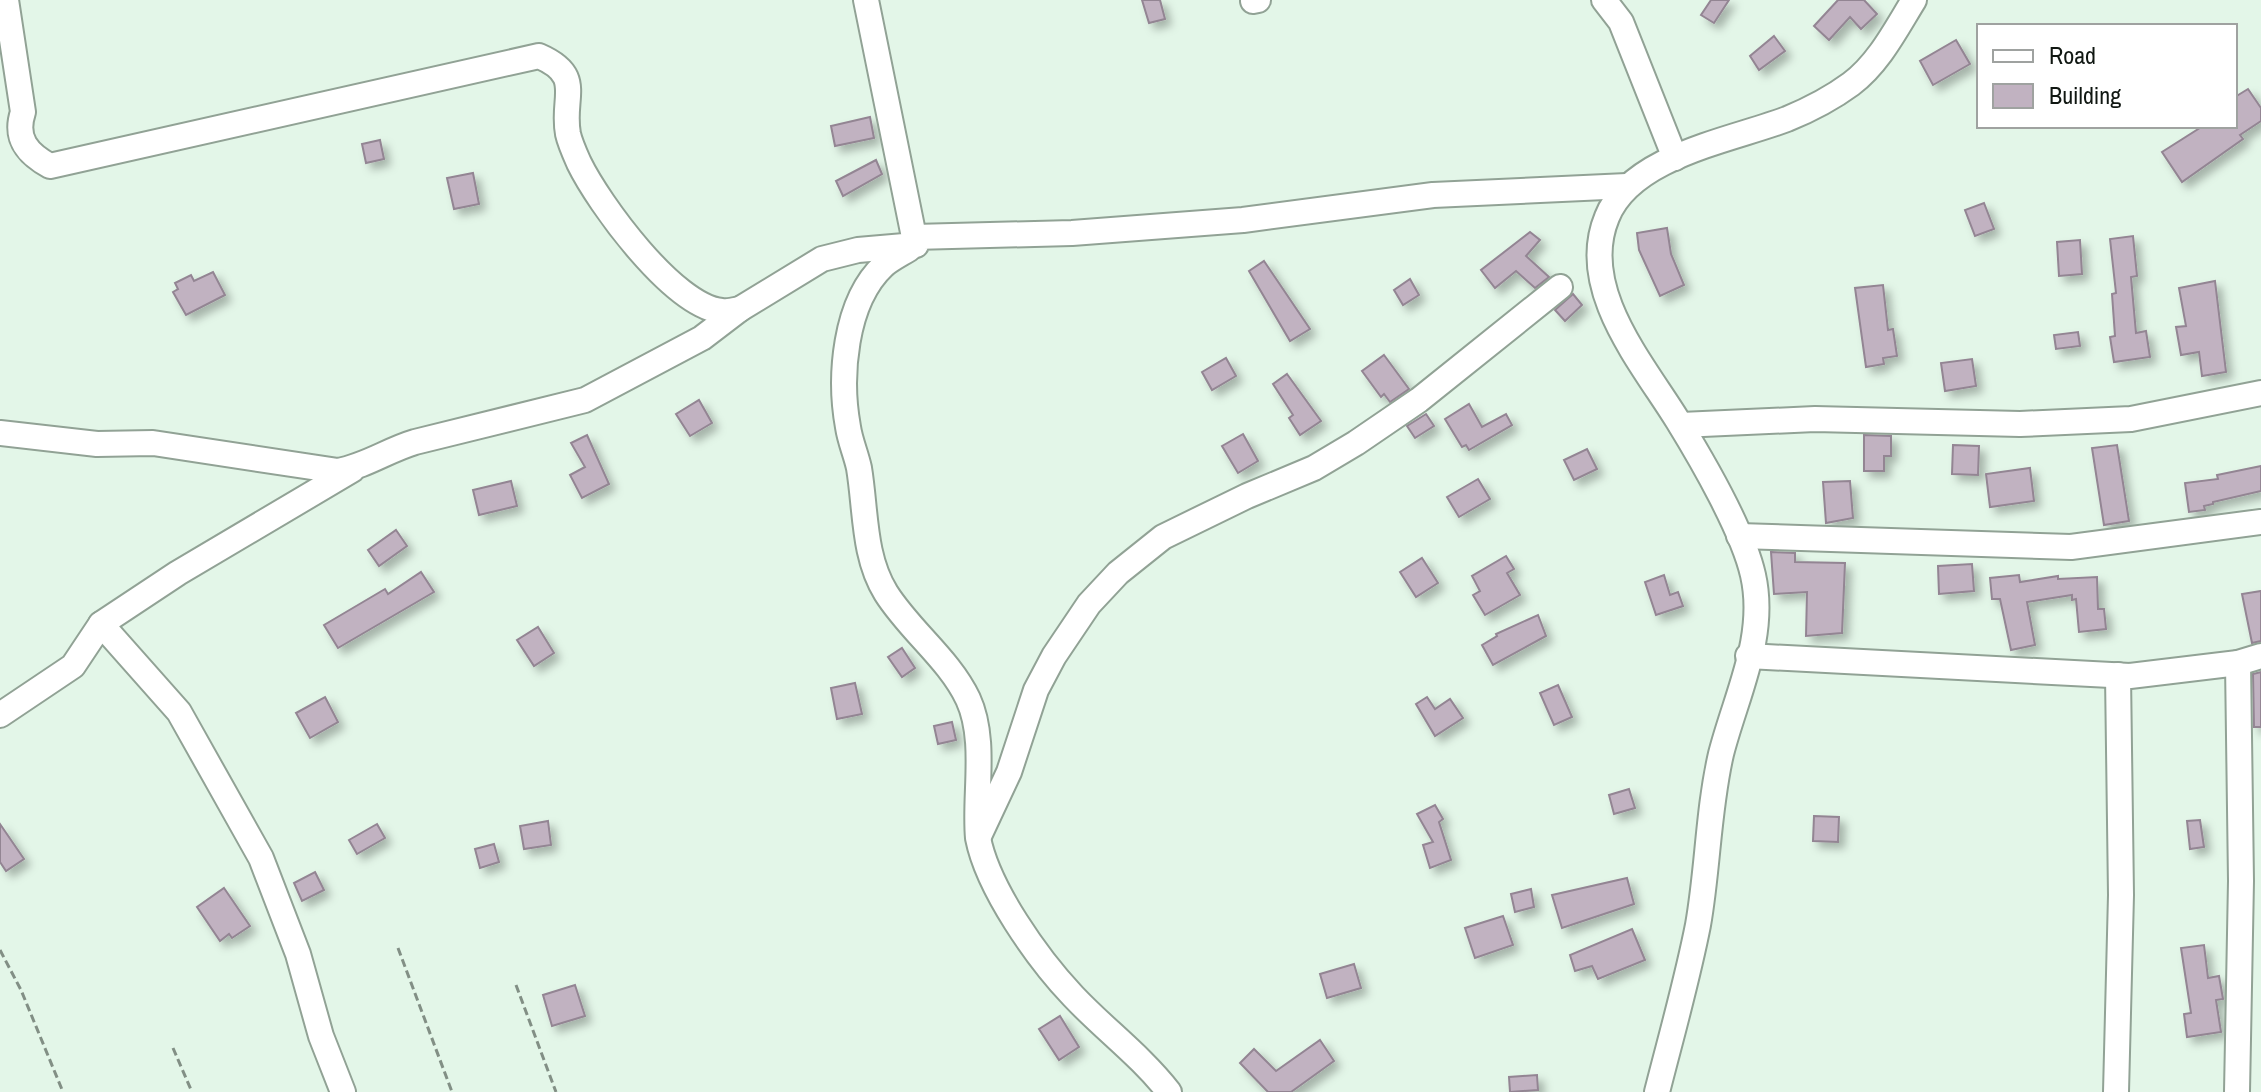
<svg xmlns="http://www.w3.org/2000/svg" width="2261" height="1092" font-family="'Archivo Narrow',sans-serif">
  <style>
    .building { fill: #c1b2c1; stroke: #938593; stroke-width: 2; filter: url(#shadow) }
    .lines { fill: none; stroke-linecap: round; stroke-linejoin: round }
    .minor-casing { stroke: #91a295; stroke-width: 28 }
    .path { stroke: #828f85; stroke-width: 3; stroke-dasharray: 8 4; stroke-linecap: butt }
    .minor { stroke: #fff; stroke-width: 24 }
  </style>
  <defs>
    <filter id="shadow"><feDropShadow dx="6" dy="6" stdDeviation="4" flood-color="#0004"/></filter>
  </defs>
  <rect width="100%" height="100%" fill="#e3f6e8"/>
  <g class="building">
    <path d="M1142,0H1160L1165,19L1149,23Z"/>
    <path d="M1711,0H1729L1714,23L1701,15Z"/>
    <path d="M1838,0H1864L1877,14L1861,29L1850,17L1829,40L1814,26Z"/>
    <path d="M1774,36L1785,51L1759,70L1750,56Z"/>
    <path d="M1956,40L1970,64L1933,85L1920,61Z"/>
    <path d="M2248,89L2261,108V121L2240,135L2243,139L2182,182L2162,152L2203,126H2235V97Z"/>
    <path d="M870,117L874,138L835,146L831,126Z"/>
    <path d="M380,140L384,159L366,163L362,144Z"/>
    <path d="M876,160L882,174L843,196L836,181Z"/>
    <path d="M473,173L479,204L454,209L447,178Z"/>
    <path d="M1984,203L1994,229L1975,236L1965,210Z"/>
    <path d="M1667,228L1671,254L1684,285L1660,296L1639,250L1637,233Z"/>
    <path d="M1530,232L1540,240L1526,256L1549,277L1535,288L1516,271L1495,288L1481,270Z"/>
    <path d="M2133,236L2137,276L2131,277L2136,333L2146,331L2150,357L2114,362L2110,337L2115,336L2112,294L2116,293L2110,239Z"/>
    <path d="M2080,240L2082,274L2059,276L2057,242Z"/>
    <path d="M1264,261L1310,329L1290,341L1249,271Z"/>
    <path d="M213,272L225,295L186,315L173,292L178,289L175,283L191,275L194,281Z"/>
    <path d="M1410,279L1419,295L1403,305L1394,290Z"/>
    <path d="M2215,281L2226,372L2202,376L2199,352L2181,355L2176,327L2186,326L2179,288Z"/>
    <path d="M1883,285L1888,330L1893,329L1897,356L1883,358L1884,364L1866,367L1855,288Z"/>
    <path d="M1573,294L1582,305L1565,321L1555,310Z"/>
    <path d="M2078,332L2080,346L2056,349L2054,335Z"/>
    <path d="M1384,355L1409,389L1390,402L1384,394L1381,397L1362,371Z"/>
    <path d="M1226,358L1236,376L1212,390L1202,372Z"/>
    <path d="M1972,359L1976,386L1945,391L1941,363Z"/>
    <path d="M1287,374L1321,421L1300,435L1289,418L1293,415L1273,384Z"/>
    <path d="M699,400L712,423L690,436L676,414Z"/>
    <path d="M1469,404L1482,427L1506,414L1512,425L1469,450L1466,445L1462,447L1445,419Z"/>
    <path d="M1426,414L1434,426L1415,438L1407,426Z"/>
    <path d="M1243,434L1258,461L1238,473L1222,446Z"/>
    <path d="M587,435L609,484L582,498L570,475L585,467L571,443Z"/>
    <path d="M1864,435L1891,436V456H1884V471H1864Z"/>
    <path d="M1953,445L1979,446L1978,475L1952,474Z"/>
    <path d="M2117,445L2129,521L2104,525L2092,448Z"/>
    <path d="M1587,449L1597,469L1574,480L1564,460Z"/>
    <path d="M2261,466V491L2213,502V504L2204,506L2205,510L2189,512L2185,483L2218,479L2217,475Z"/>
    <path d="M2030,468L2034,501L1990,507L1986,474Z"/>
    <path d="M1478,479L1490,499L1459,517L1447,497Z"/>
    <path d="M511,481L517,506L479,515L473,490Z"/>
    <path d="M1850,481L1853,518L1826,523L1823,482Z"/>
    <path d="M396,530L407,546L379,566L368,550Z"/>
    <path d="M1771,552L1795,553V562L1845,563L1842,633L1806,636L1807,592L1774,594Z"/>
    <path d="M1506,556L1514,569L1507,573L1520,595L1485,615L1473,595L1480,591L1472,576Z"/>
    <path d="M1422,558L1438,583L1416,597L1400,572Z"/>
    <path d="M1972,564L1974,591L1939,594L1938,566Z"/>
    <path d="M421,572L434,592L338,648L324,625L385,589L388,594Z"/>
    <path d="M1664,575L1670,595L1678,592L1683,606L1656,615L1645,582Z"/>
    <path d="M2019,575L2020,582L2058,576V579L2097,577L2098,609H2104L2106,629L2079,632L2076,599L2072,600V595L2027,602L2035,645L2011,650L2000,599H1992L1990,578Z"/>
    <path d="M2261,591V641L2252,643L2242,594Z"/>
    <path d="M1538,615L1546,636L1493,665L1482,645L1497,636L1496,634Z"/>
    <path d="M538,627L554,653L534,666L517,640Z"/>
    <path d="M902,648L915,668L902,677L888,657Z"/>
    <path d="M2261,672V727H2254L2253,674Z"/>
    <path d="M855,683L862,714L837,719L831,688Z"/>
    <path d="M1558,685L1572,717L1554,725L1540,693Z"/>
    <path d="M325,697L338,722L310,738L296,713Z"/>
    <path d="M1427,697L1435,709L1450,699L1463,718L1435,736L1416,704Z"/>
    <path d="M952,722L956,740L938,744L934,726Z"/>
    <path d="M1629,789L1635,808L1614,814L1609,795Z"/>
    <path d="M1435,805L1443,819L1439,822L1451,860L1430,868L1423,845L1433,842L1417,814Z"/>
    <path d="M1814,816L1839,817L1838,842L1813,841Z"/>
    <path d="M2200,820L2204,847L2190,849L2187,821Z"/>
    <path d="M548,821L551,845L524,849L520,826Z"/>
    <path d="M0,824L24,859L6,871L0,862Z"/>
    <path d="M377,824L385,838L357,854L349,840Z"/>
    <path d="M494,844L499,862L480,868L475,849Z"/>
    <path d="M315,872L324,890L302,901L294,883Z"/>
    <path d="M1627,878L1634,904L1562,928L1552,895Z"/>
    <path d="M224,888L250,926L232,938L229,934L220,941L197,907Z"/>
    <path d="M1531,889L1534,907L1515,912L1511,894Z"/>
    <path d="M1503,916L1513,945L1475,958L1465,928Z"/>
    <path d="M1632,929L1645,960L1598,979L1592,966L1575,971L1570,955Z"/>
    <path d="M2204,945L2208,978L2219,976L2223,999L2216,1000L2221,1032L2187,1037L2184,1014L2191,1013L2181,948Z"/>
    <path d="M1354,964L1361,988L1327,998L1320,974Z"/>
    <path d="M575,985L585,1016L552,1026L543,995Z"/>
    <path d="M1060,1016L1079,1047L1059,1060L1039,1029Z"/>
    <path d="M1320,1040L1334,1061L1291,1092H1268L1240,1063L1254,1049L1276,1071Z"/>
    <path d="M1537,1075L1538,1090L1510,1092L1509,1077Z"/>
  </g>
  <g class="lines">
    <defs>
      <g id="minor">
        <path d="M6,0L23,112C14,139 28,154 50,166L539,56C585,76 561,97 568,134C570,143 575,154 579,163C599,204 674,307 722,311C728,312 735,310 740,309"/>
        <path d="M866,0L914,237"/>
        <path d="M1604,0L1621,22L1675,158"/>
        <path d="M1253,1L1258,0"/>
        <path d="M909,249C901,254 891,259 884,265C844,302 839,378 848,427C850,441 856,454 859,468C866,510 863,556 886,593C910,631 949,659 968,699C987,740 974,795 978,838C988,889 1038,959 1073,996C1104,1029 1141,1056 1169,1092"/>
        <path d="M1681,425L1815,419L2020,424L2131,419L2261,393"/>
        <path d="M0,433L97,444L153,443L338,471C366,466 388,450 415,442L585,400L702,338L740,309L822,259L858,250L916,245L914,237L1072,233L1243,220L1433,195L1627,186"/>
        <path d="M1739,536L2071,547L2261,522"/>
        <path d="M101,624L179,712L261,858L298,954L321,1036L343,1092"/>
        <path d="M1748,656L2130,676L2238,663L2261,656"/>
        <path d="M0,715L73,666L101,624L178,573L352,470"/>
        <path d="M979,836L1009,772L1036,690L1054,656L1089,604L1118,573L1163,537L1247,496L1314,468L1356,443L1419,400L1560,287"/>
        <path d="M1657,1092C1671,1037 1687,981 1698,925C1708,869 1708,810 1721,754C1736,695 1767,637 1753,575C1743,531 1702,460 1678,421C1643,364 1577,289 1607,217C1631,156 1732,140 1787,119C1809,110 1832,98 1851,84C1879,63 1896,29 1914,0"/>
        <path d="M2116,1092L2121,895L2118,675"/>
        <path d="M2237,1092L2241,881L2238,663"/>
      </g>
    </defs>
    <use href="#minor" class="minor-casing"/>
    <g class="path">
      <path d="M398,948L452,1092"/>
      <path d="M0,950L21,990L63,1092"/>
      <path d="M516,985L556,1092"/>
      <path d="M173,1048L192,1092"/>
    </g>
    <use href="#minor" class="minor"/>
  </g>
  <rect x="1977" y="24" width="260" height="104" fill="#ffffff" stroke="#9fa2a0" stroke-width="2"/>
  <rect x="1993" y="50" width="40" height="12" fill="#ffffff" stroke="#9fa2a0" stroke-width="2"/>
  <text x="2049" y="64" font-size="24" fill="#101712">Road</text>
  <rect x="1993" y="84" width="40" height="24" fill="#c1b2c1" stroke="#9fa2a0" stroke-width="2"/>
  <text x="2049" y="104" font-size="24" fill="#101712">Building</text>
</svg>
